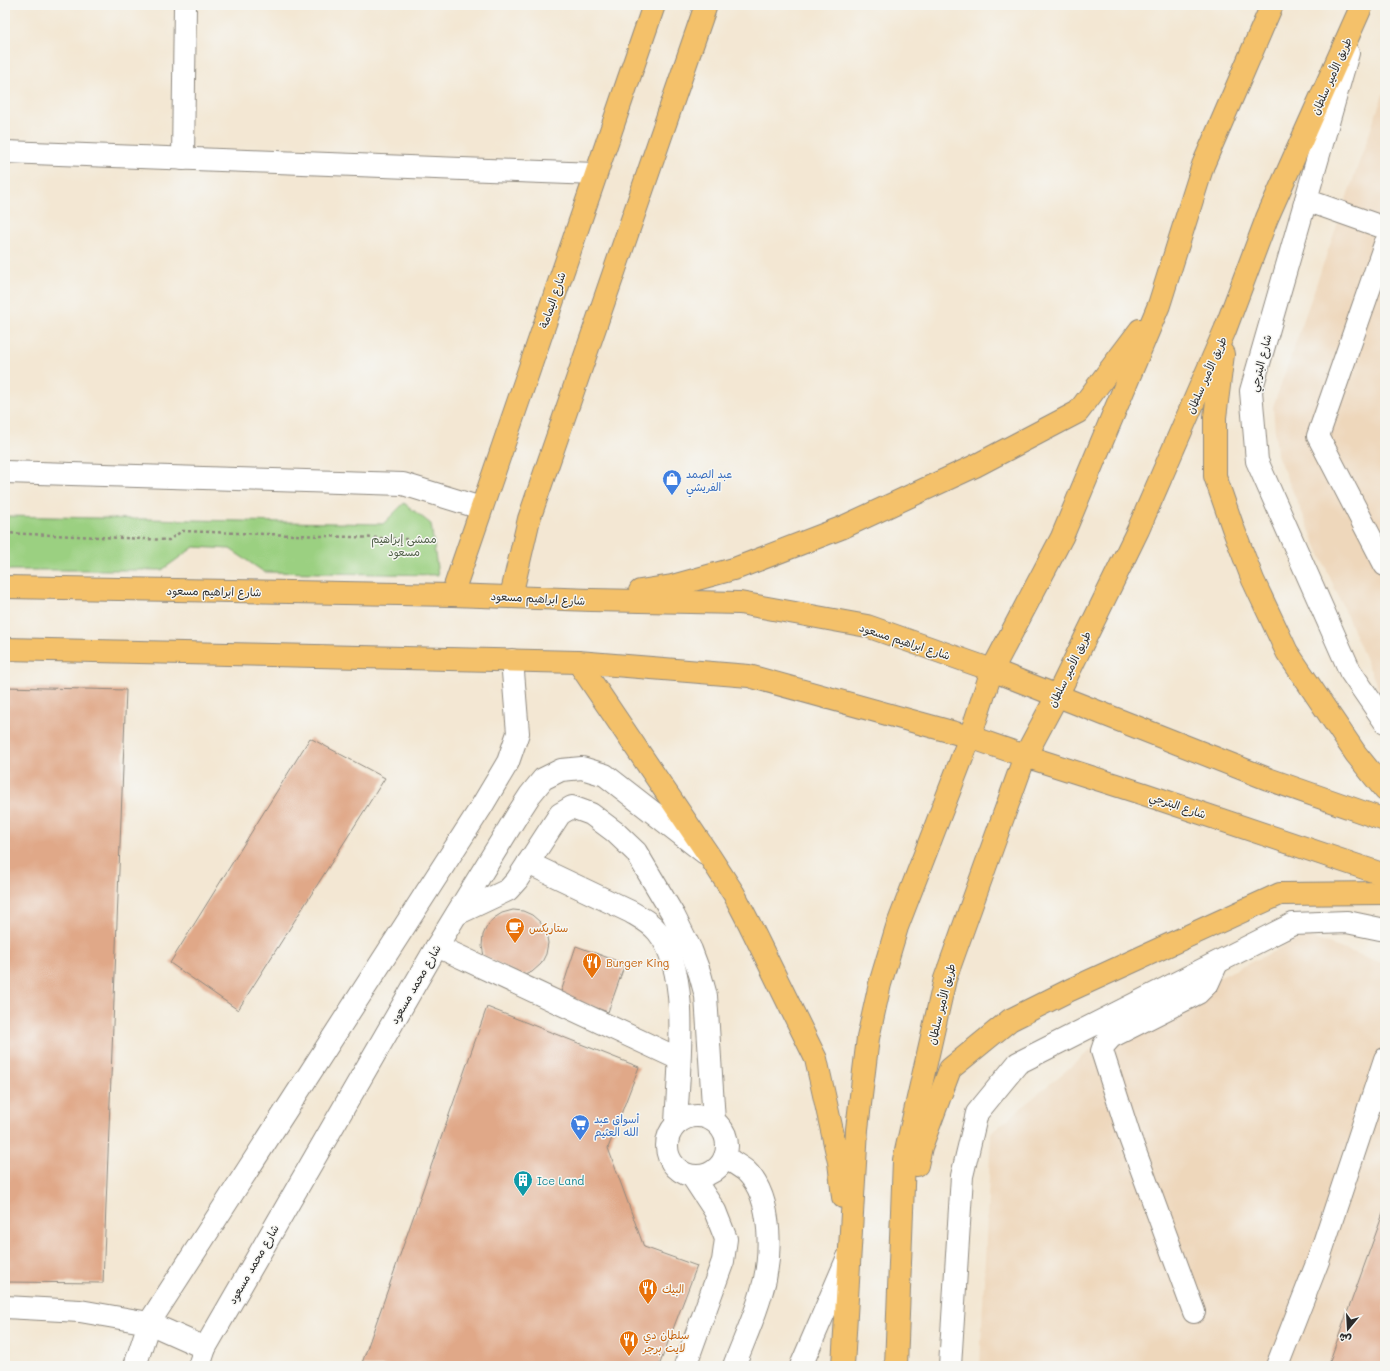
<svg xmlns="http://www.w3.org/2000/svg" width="1390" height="1371" font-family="Mali,'Playpen Sans Arabic',sans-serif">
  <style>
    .built { fill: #eed7bb }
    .green { fill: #9bd081; stroke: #637e56 }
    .building { fill: #e0a888 }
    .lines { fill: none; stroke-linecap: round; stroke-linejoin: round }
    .minor-casing { stroke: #8f897f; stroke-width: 24 }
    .major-casing { stroke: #8f897f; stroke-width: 24 }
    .path { stroke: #8f897f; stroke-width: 2.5; stroke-dasharray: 3 3; stroke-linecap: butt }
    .minor { stroke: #fff; stroke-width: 22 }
    .major { stroke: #f4c16a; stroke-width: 22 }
    .labels { text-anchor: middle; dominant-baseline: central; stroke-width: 3; stroke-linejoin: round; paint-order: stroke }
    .street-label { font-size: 11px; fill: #2b2b2b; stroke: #f6f6f2 }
    .shop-label { font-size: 11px; fill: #366cbe; stroke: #f6f6f2; text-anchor: start }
    .park-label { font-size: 11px; fill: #4d5d45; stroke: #f6f6f2 }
    .food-label { font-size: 11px; fill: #c56008; stroke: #f6f6f2; text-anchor: start }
    .culture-label { font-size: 11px; fill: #0d838f; stroke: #f6f6f2; text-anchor: start }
  </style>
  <rect width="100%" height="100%" fill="#f6f6f2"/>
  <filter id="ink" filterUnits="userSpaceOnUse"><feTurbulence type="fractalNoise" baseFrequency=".025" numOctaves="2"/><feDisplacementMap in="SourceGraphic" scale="8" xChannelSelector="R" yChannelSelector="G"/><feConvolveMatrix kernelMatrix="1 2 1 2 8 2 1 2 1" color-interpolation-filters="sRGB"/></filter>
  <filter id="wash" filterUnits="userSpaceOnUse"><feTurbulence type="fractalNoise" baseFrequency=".012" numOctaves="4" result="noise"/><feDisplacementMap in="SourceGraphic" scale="16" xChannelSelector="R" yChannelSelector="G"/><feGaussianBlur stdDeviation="0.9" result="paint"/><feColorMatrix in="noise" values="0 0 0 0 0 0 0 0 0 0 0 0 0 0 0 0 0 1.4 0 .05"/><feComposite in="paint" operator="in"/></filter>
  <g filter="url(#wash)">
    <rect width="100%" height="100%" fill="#f3e7d3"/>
    <g class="built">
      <path d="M1385,89V704L1277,455L1273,407Z"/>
      <path d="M1306,936L1385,964V1366H980L991,1133L1122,1024Z"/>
    </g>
    <path class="green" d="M404,503L431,524L438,575L264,572L230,549L194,547L162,570H5V516L383,524Z"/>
    <g id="blocks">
      <g class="building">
        <path d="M5,687L126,690L103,1283L5,1282Z"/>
        <path d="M310,738L385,778L238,1010L170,963Z"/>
        <path d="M513,910L523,911L532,915L540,922L546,932L548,943L546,954L541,964L532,972L522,976L484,956L482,946L483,935L487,926L494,918L502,913Z"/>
        <path d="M576,946L625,964L608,1012L560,995Z"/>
        <path d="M487,1007L639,1067L608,1148L644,1247L697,1266L659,1366H361Z"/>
        <path d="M1385,1208V1366H1328Z"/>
      </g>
    </g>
  </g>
  <g filter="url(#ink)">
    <use href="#blocks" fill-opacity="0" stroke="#8f897f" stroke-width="1"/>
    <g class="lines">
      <defs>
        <g id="minor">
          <path d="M1348,53L1251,391L1257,461L1350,671L1385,722"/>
          <path d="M5,152L595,174"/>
          <path d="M183,159L185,5"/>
          <path d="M1306,200L1385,228"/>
          <path d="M1385,244L1318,436L1385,565"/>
          <path d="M5,472L403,484L481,508"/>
          <path d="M528,863L631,912C641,918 651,923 658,932C692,974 678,1072 676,1124"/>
          <path d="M457,914L508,890L517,880L560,814L572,807L591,814L615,832L636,852L674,916L691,950L700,974L706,996L714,1121"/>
          <path d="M437,946L679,1059"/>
          <circle cx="697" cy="1146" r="30"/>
          <path d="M725,1157C732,1162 740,1166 746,1171C774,1198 772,1260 761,1294C754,1319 743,1342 734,1366"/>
          <path d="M5,1307L80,1311L149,1323L205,1348"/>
          <path d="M1194,1312L1130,1138L1102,1051L1104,1045L1111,1037L1198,993L1208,983L1217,963"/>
          <path d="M135,1366L149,1323L480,809L508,762L518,733L512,660"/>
          <path d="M199,1366L205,1348L437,946L519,812L530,795L543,779L561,770L582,768L605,775L705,853"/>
          <path d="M685,1366L723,1261L726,1239L715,1211L692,1176"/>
          <path d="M801,1366L848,1257"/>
          <path d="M950,1366L962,1176L977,1113L1018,1063L1293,924L1347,922L1385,930"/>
          <path d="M1277,1366L1318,1261L1385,1059"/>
        </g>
        <g id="major">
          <path d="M1223,354L1215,417V476L1233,528L1253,580L1287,652L1356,754L1385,790"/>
          <path d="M5,587L452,595L591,600L740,603L867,626L992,670L1268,779L1385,820"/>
          <path d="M640,591L672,586L737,568L841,528L975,466L1078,412L1140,330"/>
          <path d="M452,595L654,5"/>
          <path d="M511,596L529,519L706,5"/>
          <path d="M5,649L578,662L749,676L970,737L1025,756L1144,794L1385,875"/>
          <path d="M578,662L710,857L734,894L749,923L816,1059L839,1162L843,1197"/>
          <path d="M917,1165L921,1147L950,1069L1010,1020L1070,990L1280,894L1385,893"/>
          <path d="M843,1366L857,1129L868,1038L880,984L897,927L970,737L992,670L1062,537L1159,305L1203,165L1272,5"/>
          <path d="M896,1366L904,1160L945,979L1025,756L1057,696L1138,530L1225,330L1267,218L1362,5"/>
        </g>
      </defs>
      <use href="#minor" class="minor-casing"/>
      <use href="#major" class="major-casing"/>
      <path class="path" d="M5,533L169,540L182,531L407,539"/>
      <use href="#minor" class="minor"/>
      <use href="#major" class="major"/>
    </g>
  </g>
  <defs>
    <symbol id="shop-pin" viewBox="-11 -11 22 30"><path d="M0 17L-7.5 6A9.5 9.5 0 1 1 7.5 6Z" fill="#3f7fe0" stroke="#f6f6f2"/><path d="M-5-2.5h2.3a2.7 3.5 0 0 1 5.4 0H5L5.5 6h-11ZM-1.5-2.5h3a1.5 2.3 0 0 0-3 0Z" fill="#fff"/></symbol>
    <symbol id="cafe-pin" viewBox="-11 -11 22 30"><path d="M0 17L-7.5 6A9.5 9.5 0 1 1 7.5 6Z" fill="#e8710a" stroke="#f6f6f2"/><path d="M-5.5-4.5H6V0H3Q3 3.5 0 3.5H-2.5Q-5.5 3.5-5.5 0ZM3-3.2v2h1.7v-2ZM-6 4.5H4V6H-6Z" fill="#fff"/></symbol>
    <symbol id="restaurant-pin" viewBox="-11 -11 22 30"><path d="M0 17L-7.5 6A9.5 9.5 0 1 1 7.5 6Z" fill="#e8710a" stroke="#f6f6f2"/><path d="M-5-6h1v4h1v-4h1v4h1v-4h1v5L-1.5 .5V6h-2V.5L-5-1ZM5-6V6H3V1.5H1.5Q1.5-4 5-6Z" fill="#fff"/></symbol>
    <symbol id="supermarket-pin" viewBox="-11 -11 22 30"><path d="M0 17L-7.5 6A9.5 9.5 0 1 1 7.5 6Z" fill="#3f7fe0" stroke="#f6f6f2"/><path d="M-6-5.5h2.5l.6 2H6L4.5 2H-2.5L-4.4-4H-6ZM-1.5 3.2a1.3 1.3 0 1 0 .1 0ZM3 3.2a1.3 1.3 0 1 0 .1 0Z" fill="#fff"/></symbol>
    <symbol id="building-pin" viewBox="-11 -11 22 30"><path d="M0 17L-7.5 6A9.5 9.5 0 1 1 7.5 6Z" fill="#0f9aa8" stroke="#f6f6f2"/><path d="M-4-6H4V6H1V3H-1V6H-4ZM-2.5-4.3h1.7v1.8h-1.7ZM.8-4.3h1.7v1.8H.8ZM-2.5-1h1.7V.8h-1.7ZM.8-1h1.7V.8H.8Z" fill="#fff"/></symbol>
  </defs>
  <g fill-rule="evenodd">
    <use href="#shop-pin" x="661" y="468" width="22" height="30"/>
    <use href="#cafe-pin" x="504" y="916" width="22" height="30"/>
    <use href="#restaurant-pin" x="581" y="951" width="22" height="30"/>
    <use href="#supermarket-pin" x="569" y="1113" width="22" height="30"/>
    <use href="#building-pin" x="512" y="1169" width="22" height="30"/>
    <use href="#restaurant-pin" x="637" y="1277" width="22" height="30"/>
    <use href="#restaurant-pin" x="618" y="1329" width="22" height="30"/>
  </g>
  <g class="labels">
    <g class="street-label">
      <text transform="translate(1331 76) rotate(-66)">طريق الأمير سلطان</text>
      <text transform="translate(552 300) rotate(-71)">شارع اليمامة</text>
      <text transform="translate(1260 363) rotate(-76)">شارع البترجي</text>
      <text transform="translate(1206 375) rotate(-66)">طريق الأمير سلطان</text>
      <text transform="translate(214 591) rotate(1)">شارع ابراهيم مسعود</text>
      <text transform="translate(538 598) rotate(3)">شارع ابراهيم مسعود</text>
      <text transform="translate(905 641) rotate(18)">شارع ابراهيم مسعود</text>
      <text transform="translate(1069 669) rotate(-64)">طريق الأمير سلطان</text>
      <text transform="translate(1178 805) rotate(19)">شارع البترجي</text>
      <text transform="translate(415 984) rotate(-60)">شارع محمد مسعود</text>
      <text transform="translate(941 1004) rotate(-76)">طريق الأمير سلطان</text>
      <text transform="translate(253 1264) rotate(-60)">شارع محمد مسعود</text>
    </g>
    <g class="shop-label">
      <text x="686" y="473">عبد الصمد<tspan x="686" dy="13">الفريشي</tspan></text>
      <text x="594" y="1118">أسواق عبد<tspan x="594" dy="13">الله العثيم</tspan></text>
    </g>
    <g class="park-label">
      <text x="404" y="538">ممشى إبراهيم<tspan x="404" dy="13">مسعود</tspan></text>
    </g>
    <g class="food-label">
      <text x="529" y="927">ستاربكس</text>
      <text x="606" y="962">Burger King</text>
      <text x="662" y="1288">البيك</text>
      <text x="643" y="1334">سلطان دي<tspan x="643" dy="13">لايت برجر</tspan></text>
    </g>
    <g class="culture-label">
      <text x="537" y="1180">Ice Land</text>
    </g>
  </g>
  <rect width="1390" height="1371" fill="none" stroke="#f6f6f2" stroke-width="20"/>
  <g transform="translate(1348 1329) rotate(198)" stroke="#f6f6f2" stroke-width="3" paint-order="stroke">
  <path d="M0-3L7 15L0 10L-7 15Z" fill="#2b2b2b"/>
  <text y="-6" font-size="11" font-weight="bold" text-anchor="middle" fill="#2b2b2b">ش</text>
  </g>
</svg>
